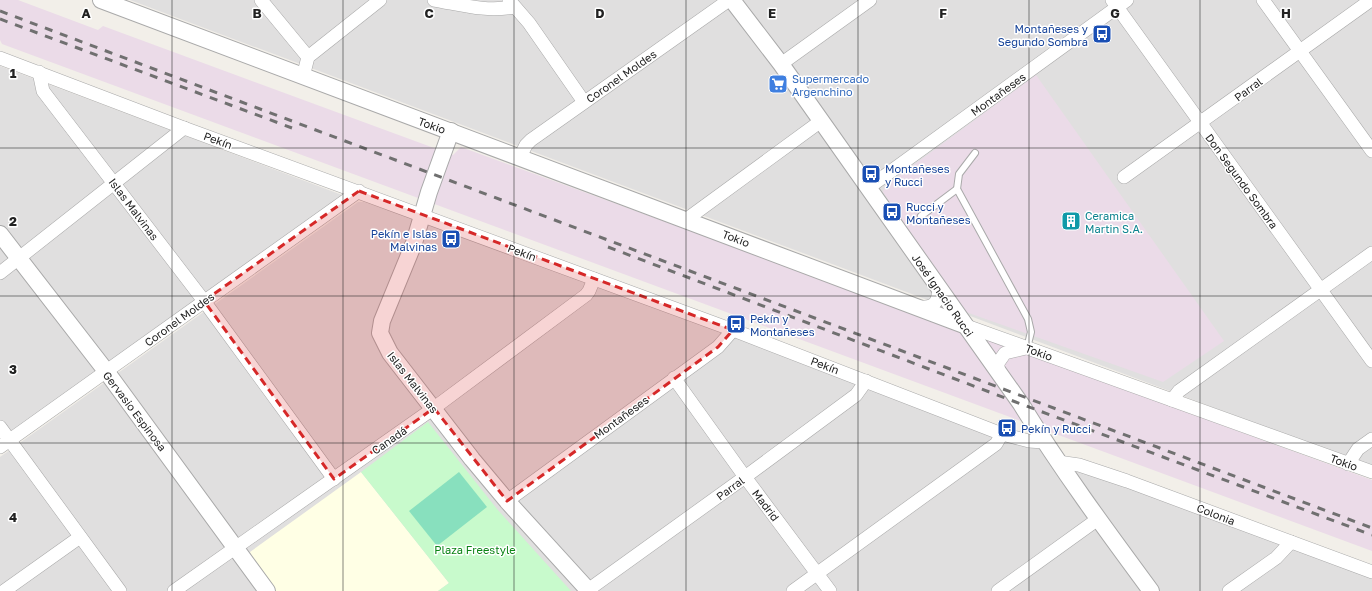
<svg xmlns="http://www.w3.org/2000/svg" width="1372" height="591" font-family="'Golos Text',sans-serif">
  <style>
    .residential { fill: #e0dfdf }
    .industrial { fill: #ebdbe8 }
    .education { fill: #ffffe5 }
    .park { fill: #c8facc }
    .pitch { fill: #88e0be }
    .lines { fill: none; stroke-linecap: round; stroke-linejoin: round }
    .service-casing { stroke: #a9a9a9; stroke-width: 8 }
    .minor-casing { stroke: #a9a9a9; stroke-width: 14 }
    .tertiary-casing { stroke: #a9a9a9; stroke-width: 18 }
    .service { stroke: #fff; stroke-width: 6 }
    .minor { stroke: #fff; stroke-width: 13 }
    .tertiary { stroke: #fff; stroke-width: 16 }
    .rail { stroke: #707070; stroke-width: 3; stroke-dasharray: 8 8; stroke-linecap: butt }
    .marked { fill: #d62828; fill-opacity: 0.2; stroke: #d62828; stroke-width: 3; stroke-dasharray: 8 5; stroke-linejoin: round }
    .grid { fill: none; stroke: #222; stroke-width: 1; stroke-opacity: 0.55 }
    .labels { text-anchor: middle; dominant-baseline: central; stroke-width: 3; stroke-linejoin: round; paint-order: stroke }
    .transit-label { font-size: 11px; fill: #164399; stroke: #fff; text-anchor: start }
    .street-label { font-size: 11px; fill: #222; stroke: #fff }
    .shop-label { font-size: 11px; fill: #366cbe; stroke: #fff; text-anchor: start }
    .culture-label { font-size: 11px; fill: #0d838f; stroke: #fff; text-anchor: start }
    .park-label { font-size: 11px; fill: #0c8416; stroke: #fff }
    .grid-label { font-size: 13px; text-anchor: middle; font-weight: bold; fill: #222; stroke: #fff; stroke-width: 3; stroke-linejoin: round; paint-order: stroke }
  </style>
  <rect width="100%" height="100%" fill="#f2efe9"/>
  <g class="residential">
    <path d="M130,0H1372V467Z"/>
    <path d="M0,66L342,195L0,440Z"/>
    <path d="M358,202H364L446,230L1372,569V591H0V457Z"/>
  </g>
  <g class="industrial">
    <path d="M0,0H18L98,30L103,26L453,155L461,147L1372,480V551L2,44L0,40Z"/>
    <path d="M1036,75L1224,341L1163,382L963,311L883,192L885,186Z"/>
  </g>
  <path class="education" d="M361,472L449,583L438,591H276L252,557L250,552Z"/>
  <path class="park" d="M428,422L497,509L571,591H438L449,583L361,472Z"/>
  <path class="pitch" d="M459,472L487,507L437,546L409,511Z"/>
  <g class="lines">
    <defs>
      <g id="service">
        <path d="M975,153L959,174L957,189L1028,319L1031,332L1027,348"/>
        <path d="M921,216L957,189"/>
      </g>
      <g id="minor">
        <path d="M261,0L308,57"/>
        <path d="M434,0C463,5 485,12 514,7"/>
        <path d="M509,0L529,23L584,102"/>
        <path d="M1112,0L1372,361"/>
        <path d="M1263,0L1372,151"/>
        <path d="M0,58L184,128L733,330L1002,434L1029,441L1044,442"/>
        <path d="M781,64L870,0"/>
        <path d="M39,72L43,91L204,301L334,479"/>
        <path d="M303,77L308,57L380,0"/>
        <path d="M520,157L526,145L531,140L729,0"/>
        <path d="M1124,177L1371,0"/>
        <path d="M868,188L1127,0"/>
        <path d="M687,219L821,121"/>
        <path d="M0,273L184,128"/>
        <path d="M918,307C934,308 938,304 939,288"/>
        <path d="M964,325L1372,472"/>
        <path d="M998,372V363L1005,353L1026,348"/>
        <path d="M674,378L745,477L830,591"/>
        <path d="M1172,400L1179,391L1372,253"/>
        <path d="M0,427L120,591"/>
        <path d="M0,447L359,191"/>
        <path d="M1058,462L1079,465L1127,481L1372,572"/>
        <path d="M1348,464L1358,449L1372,439"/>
        <path d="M507,501L718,347L733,330"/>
        <path d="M588,590L745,477L856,395L866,381"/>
        <path d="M4,591L80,537"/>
        <path d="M174,591L434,408L586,295L589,291L594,279"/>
        <path d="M793,591L996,444L1002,434"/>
        <path d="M998,591L1098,519"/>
        <path d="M1229,591L1276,558L1291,542"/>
      </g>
      <g id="tertiary">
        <path d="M101,0L964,325"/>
        <path d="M732,0L781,64L1021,404C1061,469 1106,530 1151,591"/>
        <path d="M451,131L429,192L414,243L382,321L380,333L390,353L472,459L507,501L589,591"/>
        <path d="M0,234L106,371L267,591"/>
      </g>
    </defs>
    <use href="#service" class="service-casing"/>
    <use href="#minor" class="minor-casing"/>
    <use href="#tertiary" class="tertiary-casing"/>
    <use href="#service" class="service"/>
    <use href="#minor" class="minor"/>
    <use href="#tertiary" class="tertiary"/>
    <g class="rail">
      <path d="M0,11L1372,528"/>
      <path d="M0,19L292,128"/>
      <path d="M608,247L1021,404L1372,535"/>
    </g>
  </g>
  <path class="marked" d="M359,191L733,330L718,347L507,501L434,408L334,479L204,301Z"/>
  <path class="grid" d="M172,0V591M343,0V591M514,0V591M686,0V591M858,0V591M1029,0V591M1200,0V591M0,148H1372M0,296H1372M0,443H1372"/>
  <defs>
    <symbol id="bus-square" viewBox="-11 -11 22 22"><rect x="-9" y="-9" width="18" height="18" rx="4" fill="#1a4fb4" stroke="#fff"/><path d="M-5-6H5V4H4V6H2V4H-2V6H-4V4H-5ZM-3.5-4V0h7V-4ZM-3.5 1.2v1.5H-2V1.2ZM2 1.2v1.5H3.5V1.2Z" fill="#fff"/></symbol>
    <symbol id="supermarket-square" viewBox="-11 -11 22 22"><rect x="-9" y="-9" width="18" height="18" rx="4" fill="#3f7fe0" stroke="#fff"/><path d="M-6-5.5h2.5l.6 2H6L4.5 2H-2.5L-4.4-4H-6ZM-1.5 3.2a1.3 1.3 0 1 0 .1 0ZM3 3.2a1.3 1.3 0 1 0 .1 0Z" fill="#fff"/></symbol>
    <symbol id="building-square" viewBox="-11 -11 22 22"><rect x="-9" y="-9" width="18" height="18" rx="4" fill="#0f9aa8" stroke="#fff"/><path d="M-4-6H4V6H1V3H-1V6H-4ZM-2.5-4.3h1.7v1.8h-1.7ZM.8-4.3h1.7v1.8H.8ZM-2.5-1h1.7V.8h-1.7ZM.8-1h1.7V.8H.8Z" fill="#fff"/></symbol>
  </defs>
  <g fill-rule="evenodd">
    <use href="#bus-square" x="1091" y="23" width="22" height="22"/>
    <use href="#supermarket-square" x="767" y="73" width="22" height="22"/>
    <use href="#bus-square" x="860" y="163" width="22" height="22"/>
    <use href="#bus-square" x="881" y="201" width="22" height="22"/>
    <use href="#building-square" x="1060" y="210" width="22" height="22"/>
    <use href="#bus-square" x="440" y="228" width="22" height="22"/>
    <use href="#bus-square" x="725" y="313" width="22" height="22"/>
    <use href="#bus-square" x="996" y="417" width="22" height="22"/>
  </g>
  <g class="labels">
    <g class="transit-label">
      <text x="1088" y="28" text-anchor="end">Montañeses y<tspan x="1088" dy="13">Segundo Sombra</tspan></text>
      <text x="885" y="168">Montañeses<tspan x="885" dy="13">y Rucci</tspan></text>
      <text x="906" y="206">Rucci y<tspan x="906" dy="13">Montañeses</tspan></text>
      <text x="437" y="233" text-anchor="end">Pekín e Islas<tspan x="437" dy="13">Malvinas</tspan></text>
      <text x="750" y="318">Pekín y<tspan x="750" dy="13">Montañeses</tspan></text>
      <text x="1021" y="428">Pekín y Rucci</text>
    </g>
    <g class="street-label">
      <text transform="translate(621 76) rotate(-35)">Coronel Moldes</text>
      <text transform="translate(1248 89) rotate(-36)">Parral</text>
      <text transform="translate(998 94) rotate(-36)">Montañeses</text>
      <text transform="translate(432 125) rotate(20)">Tokio</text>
      <text transform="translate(218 140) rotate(20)">Pekín</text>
      <text transform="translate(1242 181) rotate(54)">Don Segundo Sombra</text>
      <text transform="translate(134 209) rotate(53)">Islas Malvinas</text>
      <text transform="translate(736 238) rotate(21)">Tokio</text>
      <text transform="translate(522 252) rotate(20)">Pekín</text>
      <text transform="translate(943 295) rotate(55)">José Ignacio Rucci</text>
      <text transform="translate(179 319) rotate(-36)">Coronel Moldes</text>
      <text transform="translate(1039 352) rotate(20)">Tokio</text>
      <text transform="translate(825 365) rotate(21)">Pekín</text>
      <text transform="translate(413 382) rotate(52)">Islas Malvinas</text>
      <text transform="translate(135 411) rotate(53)">Gervasio Espinosa</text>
      <text transform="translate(621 417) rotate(-36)">Montañeses</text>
      <text transform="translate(389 440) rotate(-35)">Canadá</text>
      <text transform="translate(1344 462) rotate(20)">Tokio</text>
      <text transform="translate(730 488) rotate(-36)">Parral</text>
      <text transform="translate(766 505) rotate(53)">Madrid</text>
      <text transform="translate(1216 514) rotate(21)">Colonia</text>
    </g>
    <g class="shop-label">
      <text x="792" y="78">Supermercado<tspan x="792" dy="13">Argenchino</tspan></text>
    </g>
    <g class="culture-label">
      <text x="1085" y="215">Ceramica<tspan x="1085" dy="13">Martin S.A.</tspan></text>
    </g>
    <g class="park-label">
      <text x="475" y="549">Plaza Freestyle</text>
    </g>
  </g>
  <g class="grid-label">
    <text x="86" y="18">A</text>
    <text x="257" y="18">B</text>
    <text x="429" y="18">C</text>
    <text x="600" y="18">D</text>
    <text x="772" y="18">E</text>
    <text x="943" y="18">F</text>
    <text x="1115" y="18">G</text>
    <text x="1286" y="18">H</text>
    <text x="13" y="78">1</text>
    <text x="13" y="226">2</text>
    <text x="13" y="374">3</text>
    <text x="13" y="522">4</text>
  </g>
</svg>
